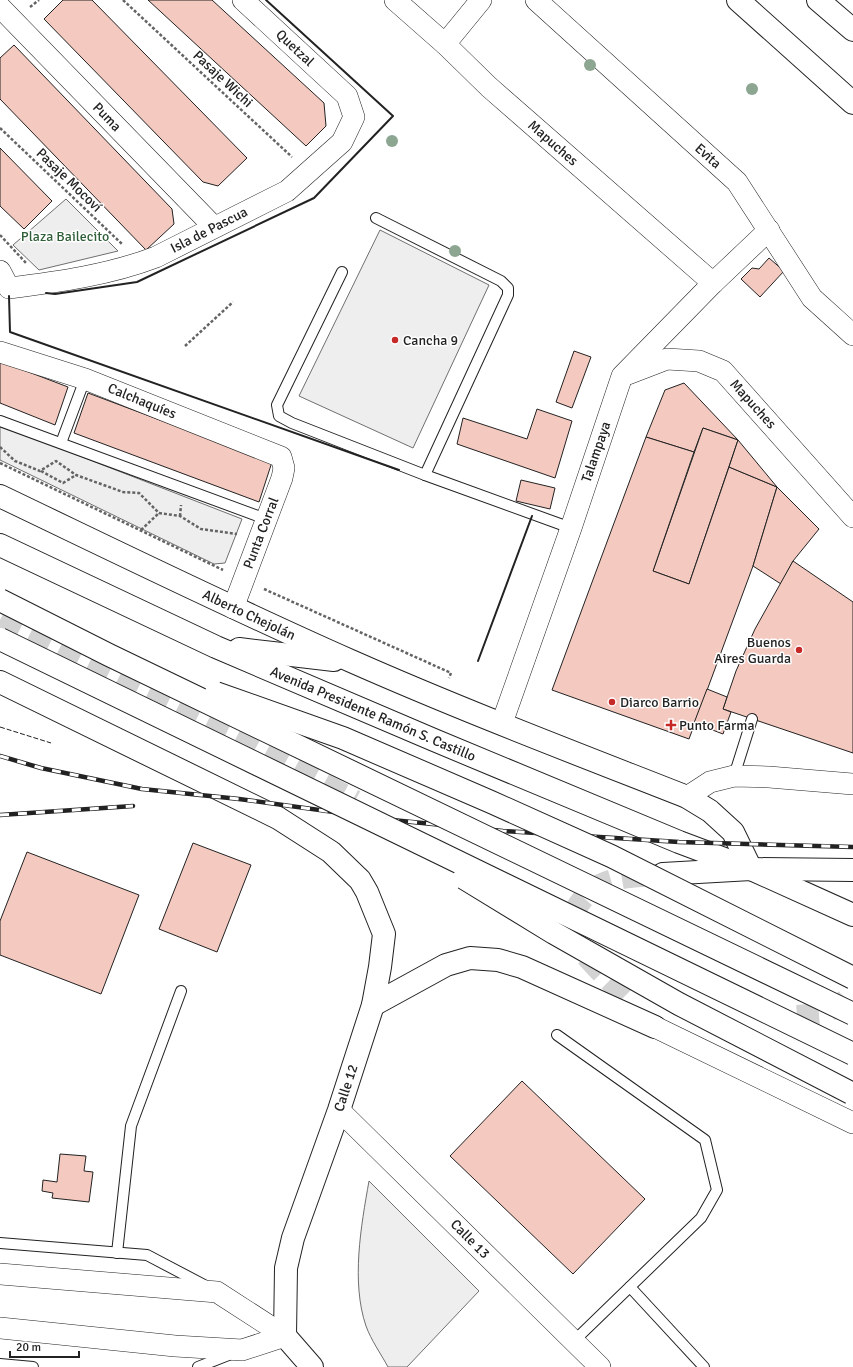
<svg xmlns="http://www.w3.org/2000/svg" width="853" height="1367" font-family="Signika,sans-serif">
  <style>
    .green { fill: #eee; stroke: #6f6f6f }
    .building { fill: #f3c9c0; stroke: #222 }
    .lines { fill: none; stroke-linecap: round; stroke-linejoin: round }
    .secondary-tunnel { stroke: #d3d3d3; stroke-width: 22; stroke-dasharray: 22 11; stroke-linecap: butt }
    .lane-casing { stroke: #222; stroke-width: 12 }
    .street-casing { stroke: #222; stroke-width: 22 }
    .secondary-casing { stroke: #222; stroke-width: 24 }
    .highway-casing { stroke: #222; stroke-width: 24 }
    .path { stroke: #646464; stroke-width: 2.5; stroke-dasharray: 3 2; stroke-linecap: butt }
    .lane { stroke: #fff; stroke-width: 10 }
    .street { stroke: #fff; stroke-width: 21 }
    .secondary { stroke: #fff; stroke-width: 22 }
    .highway { stroke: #fff; stroke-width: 22 }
    .rail-casing { stroke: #222; stroke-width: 4.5 }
    .rail { stroke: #fff; stroke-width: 3; stroke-dasharray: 9; stroke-linecap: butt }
    .highway-bridge-casing { stroke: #222; stroke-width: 24; stroke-linecap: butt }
    .highway-bridge { stroke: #fff; stroke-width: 22 }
    .fence { stroke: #222; stroke-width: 1; stroke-dasharray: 5 2; stroke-linecap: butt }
    .wall { stroke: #222; stroke-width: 2 }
    .tree { fill: #8da692 }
    .poi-dot { fill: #c62828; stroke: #fff; stroke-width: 1.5 }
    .labels { text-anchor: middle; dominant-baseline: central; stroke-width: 3; stroke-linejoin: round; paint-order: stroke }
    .street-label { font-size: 14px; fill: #222; stroke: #fff }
    .park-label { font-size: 14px; fill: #2f5e38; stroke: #fff }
    .poi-label { font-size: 14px; fill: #222; stroke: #fff; text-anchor: start }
  </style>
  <rect width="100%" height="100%" fill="#fff"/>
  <g class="green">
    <path d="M66,199L118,251L39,270L13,245Z"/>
    <path d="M380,230L489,285L413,448L299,396Z"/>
    <path d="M0,425L242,519L225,563L214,564L0,460Z"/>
    <path d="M369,1181L479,1291L407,1367H388C381,1354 371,1340 366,1326C351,1282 361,1226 369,1181Z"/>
  </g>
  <g class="building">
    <path d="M63,0H92L247,158L218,186L203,182L44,19Z"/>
    <path d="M148,0H212L324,103L326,126L306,146Z"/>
    <path d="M14,45L172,209L174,224L146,250L0,99V58Z"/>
    <path d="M0,148L52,201L24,229L0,206Z"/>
    <path d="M769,258L784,271L760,297L741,279L752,268L759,269Z"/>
    <path d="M574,351L591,357L572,408L556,402Z"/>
    <path d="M0,361L68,387L55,425L0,403Z"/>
    <path d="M684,383L738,440L703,428L694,452L646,437L665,390Z"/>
    <path d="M88,393L272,462L259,502L74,433Z"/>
    <path d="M537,409L572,421L555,478L457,444L463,418L527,439Z"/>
    <path d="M703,428L738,440L689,584L653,571Z"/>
    <path d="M646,437L694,452L653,571L689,584L729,467L777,487L753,566L689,739L552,690Z"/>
    <path d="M738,440L777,487L729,467Z"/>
    <path d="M521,480L555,488L550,509L516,501Z"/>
    <path d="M777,487L819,529L793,561L781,584L753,566Z"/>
    <path d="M793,561L853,602V753L723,709L736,671L755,629Z"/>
    <path d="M707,689L727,697L723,709L731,712L723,734L694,723Z"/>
    <path d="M193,843L251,865L217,952L159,929Z"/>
    <path d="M27,852L139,895L101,994L0,955V921Z"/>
    <path d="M522,1081L645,1199L573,1274L450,1156Z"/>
    <path d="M60,1154L86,1156L84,1171L93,1172L89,1202L52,1198L53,1193L42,1191L43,1180L57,1182Z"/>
  </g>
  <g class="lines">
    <g class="secondary-tunnel">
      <path d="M0,620L242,739L355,801"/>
      <path d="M625,996C610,981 582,955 574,938C570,930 571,918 575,911C592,877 624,877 657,875"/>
      <path d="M797,1016L823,1014L845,1001L853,990"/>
    </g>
    <defs>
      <g id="lane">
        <path d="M376,218L501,281L508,288V295L425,475"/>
        <path d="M342,272L277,405L279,416L292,423L425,475L571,528"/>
        <path d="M0,421L266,519"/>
        <path d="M61,443L85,379"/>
        <path d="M734,776L752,719"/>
        <path d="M557,1035L705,1140L717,1190L701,1218L574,1341"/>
        <path d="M0,1243L147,1255L206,1286"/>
        <path d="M117,1253L131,1126L181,991"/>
        <path d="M630,1287L704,1367"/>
        <path d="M0,1364L33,1367"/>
        <path d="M198,1367L231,1354"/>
      </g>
      <g id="street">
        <path d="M395,0L445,44L489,87L713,283"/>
        <path d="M536,0L737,182L812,298L853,335"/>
        <path d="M0,7L214,227"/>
        <path d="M445,44L481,0"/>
        <path d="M0,271L9,288C58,282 109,275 156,257L287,191L342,142L354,117L347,96L243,0"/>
        <path d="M0,352L85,379L281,457L284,468L282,478L233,608"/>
        <path d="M628,374L667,359L699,361L723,371L853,517"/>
        <path d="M502,723L571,528L622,376L713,283L769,230"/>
        <path d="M687,797L710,782L734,776L769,777L853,784"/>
        <path d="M655,1027L853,1123"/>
        <path d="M339,1110L600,1367"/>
        <path d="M0,1274L217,1292L285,1336"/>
        <path d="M0,1328L175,1346L242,1350L285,1336"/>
      </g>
      <g id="secondary">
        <path d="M0,496C117,552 233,609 351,661C462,710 575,753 687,797L710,811L733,832L751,869"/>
        <path d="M0,545L216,647L434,740L679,842L751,869L853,915"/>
        <path d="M239,649L334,660"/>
        <path d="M0,682L278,818L331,852L360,880L367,892L384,934L380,967L373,1005L339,1110L293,1238L286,1268L285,1336L312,1367"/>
        <path d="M663,874L751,869L853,870"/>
        <path d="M373,1005L446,965L470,958L498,960L522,967L655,1027"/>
      </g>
      <g id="highway">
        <path d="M738,0L853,103"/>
        <path d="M818,0L853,30"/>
      </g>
    </defs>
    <use href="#lane" class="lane-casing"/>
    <use href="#street" class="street-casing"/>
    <use href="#secondary" class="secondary-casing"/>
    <use href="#highway" class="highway-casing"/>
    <g class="path">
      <path d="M123,0L292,157"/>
      <path d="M30,7L39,0"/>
      <path d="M0,128L122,244"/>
      <path d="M0,235L27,264"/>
      <path d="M185,346L233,302"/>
      <path d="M0,447L15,461L40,471L56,461L76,475L123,492L139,493L159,513L180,516L201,529L237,534"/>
      <path d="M0,463L223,570"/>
      <path d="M41,471L63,483L76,475"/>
      <path d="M180,516L181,505"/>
      <path d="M141,530L159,513"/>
      <path d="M264,589L451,673L449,678"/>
    </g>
    <use href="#lane" class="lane"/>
    <use href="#street" class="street"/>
    <use href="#secondary" class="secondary"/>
    <use href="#highway" class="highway"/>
    <defs>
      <g id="rail">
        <path d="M0,756L41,768L142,789L239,799L392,820L503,831L679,842L853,847"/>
        <path d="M0,815L133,806"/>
      </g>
    </defs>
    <use href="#rail" class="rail-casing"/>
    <use href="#rail" class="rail"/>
    <defs>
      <g id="highway-bridge">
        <path d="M0,600L109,655L853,1014"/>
        <path d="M0,639L853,1054"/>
        <path d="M216,693L343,738L491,802L611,856L853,978"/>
        <path d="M464,878L554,933L679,1004L851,1093"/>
      </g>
    </defs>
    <use href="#highway-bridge" class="highway-bridge-casing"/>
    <use href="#highway-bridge" class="highway-bridge"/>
    <path class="fence" d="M0,727L51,743"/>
    <g class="wall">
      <path d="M46,293L55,294L137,282L314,198L393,116L266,0"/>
      <path d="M9,296L10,332L399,470"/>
      <path d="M478,661L532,516"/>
    </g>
  </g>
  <g class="tree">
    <circle cx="590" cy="65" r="6"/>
    <circle cx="752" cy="89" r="6"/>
    <circle cx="392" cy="141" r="6"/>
    <circle cx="455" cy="251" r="6"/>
  </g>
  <g class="poi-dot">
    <circle cx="395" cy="340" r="4"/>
    <circle cx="799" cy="650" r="4"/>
    <circle cx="612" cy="702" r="4"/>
    <path d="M669 719h4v4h4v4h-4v4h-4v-4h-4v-4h4z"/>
  </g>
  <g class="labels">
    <g class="street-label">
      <text transform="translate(295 48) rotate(43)">Quetzal</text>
      <text transform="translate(223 79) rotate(43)">Pasaje Wichi</text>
      <text transform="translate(107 117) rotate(46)">Puma</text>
      <text transform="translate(553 143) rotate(41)">Mapuches</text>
      <text transform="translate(708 156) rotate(42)">Evita</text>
      <text transform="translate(69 180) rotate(44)">Pasaje Mocoví</text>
      <text transform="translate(209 230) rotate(-27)">Isla de Pascua</text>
      <text transform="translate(142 401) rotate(22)">Calchaquíes</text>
      <text transform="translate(753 404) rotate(48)">Mapuches</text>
      <text transform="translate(596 452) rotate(-71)">Talampaya</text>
      <text transform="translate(261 533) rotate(-69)">Punta Corral</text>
      <text transform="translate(249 615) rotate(25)">Alberto Chejolán</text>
      <text transform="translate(373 714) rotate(23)">Avenida Presidente Ramón S. Castillo</text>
      <text transform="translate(346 1088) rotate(-72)">Calle 12</text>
      <text transform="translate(470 1239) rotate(45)">Calle 13</text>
    </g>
    <g class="park-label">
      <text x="65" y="236">Plaza Bailecito</text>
    </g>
    <g class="poi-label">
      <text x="403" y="340">Cancha 9</text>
      <text x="791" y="642" text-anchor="end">Buenos<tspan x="791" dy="16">Aires Guarda</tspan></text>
      <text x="620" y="702">Diarco Barrio</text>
      <text x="679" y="725">Punto Farma</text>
    </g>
  </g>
  <path d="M10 1351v6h69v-6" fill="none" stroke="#222222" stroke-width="2"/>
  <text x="16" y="1351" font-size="12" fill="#222222" stroke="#ffffff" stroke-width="3" paint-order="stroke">20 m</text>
</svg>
